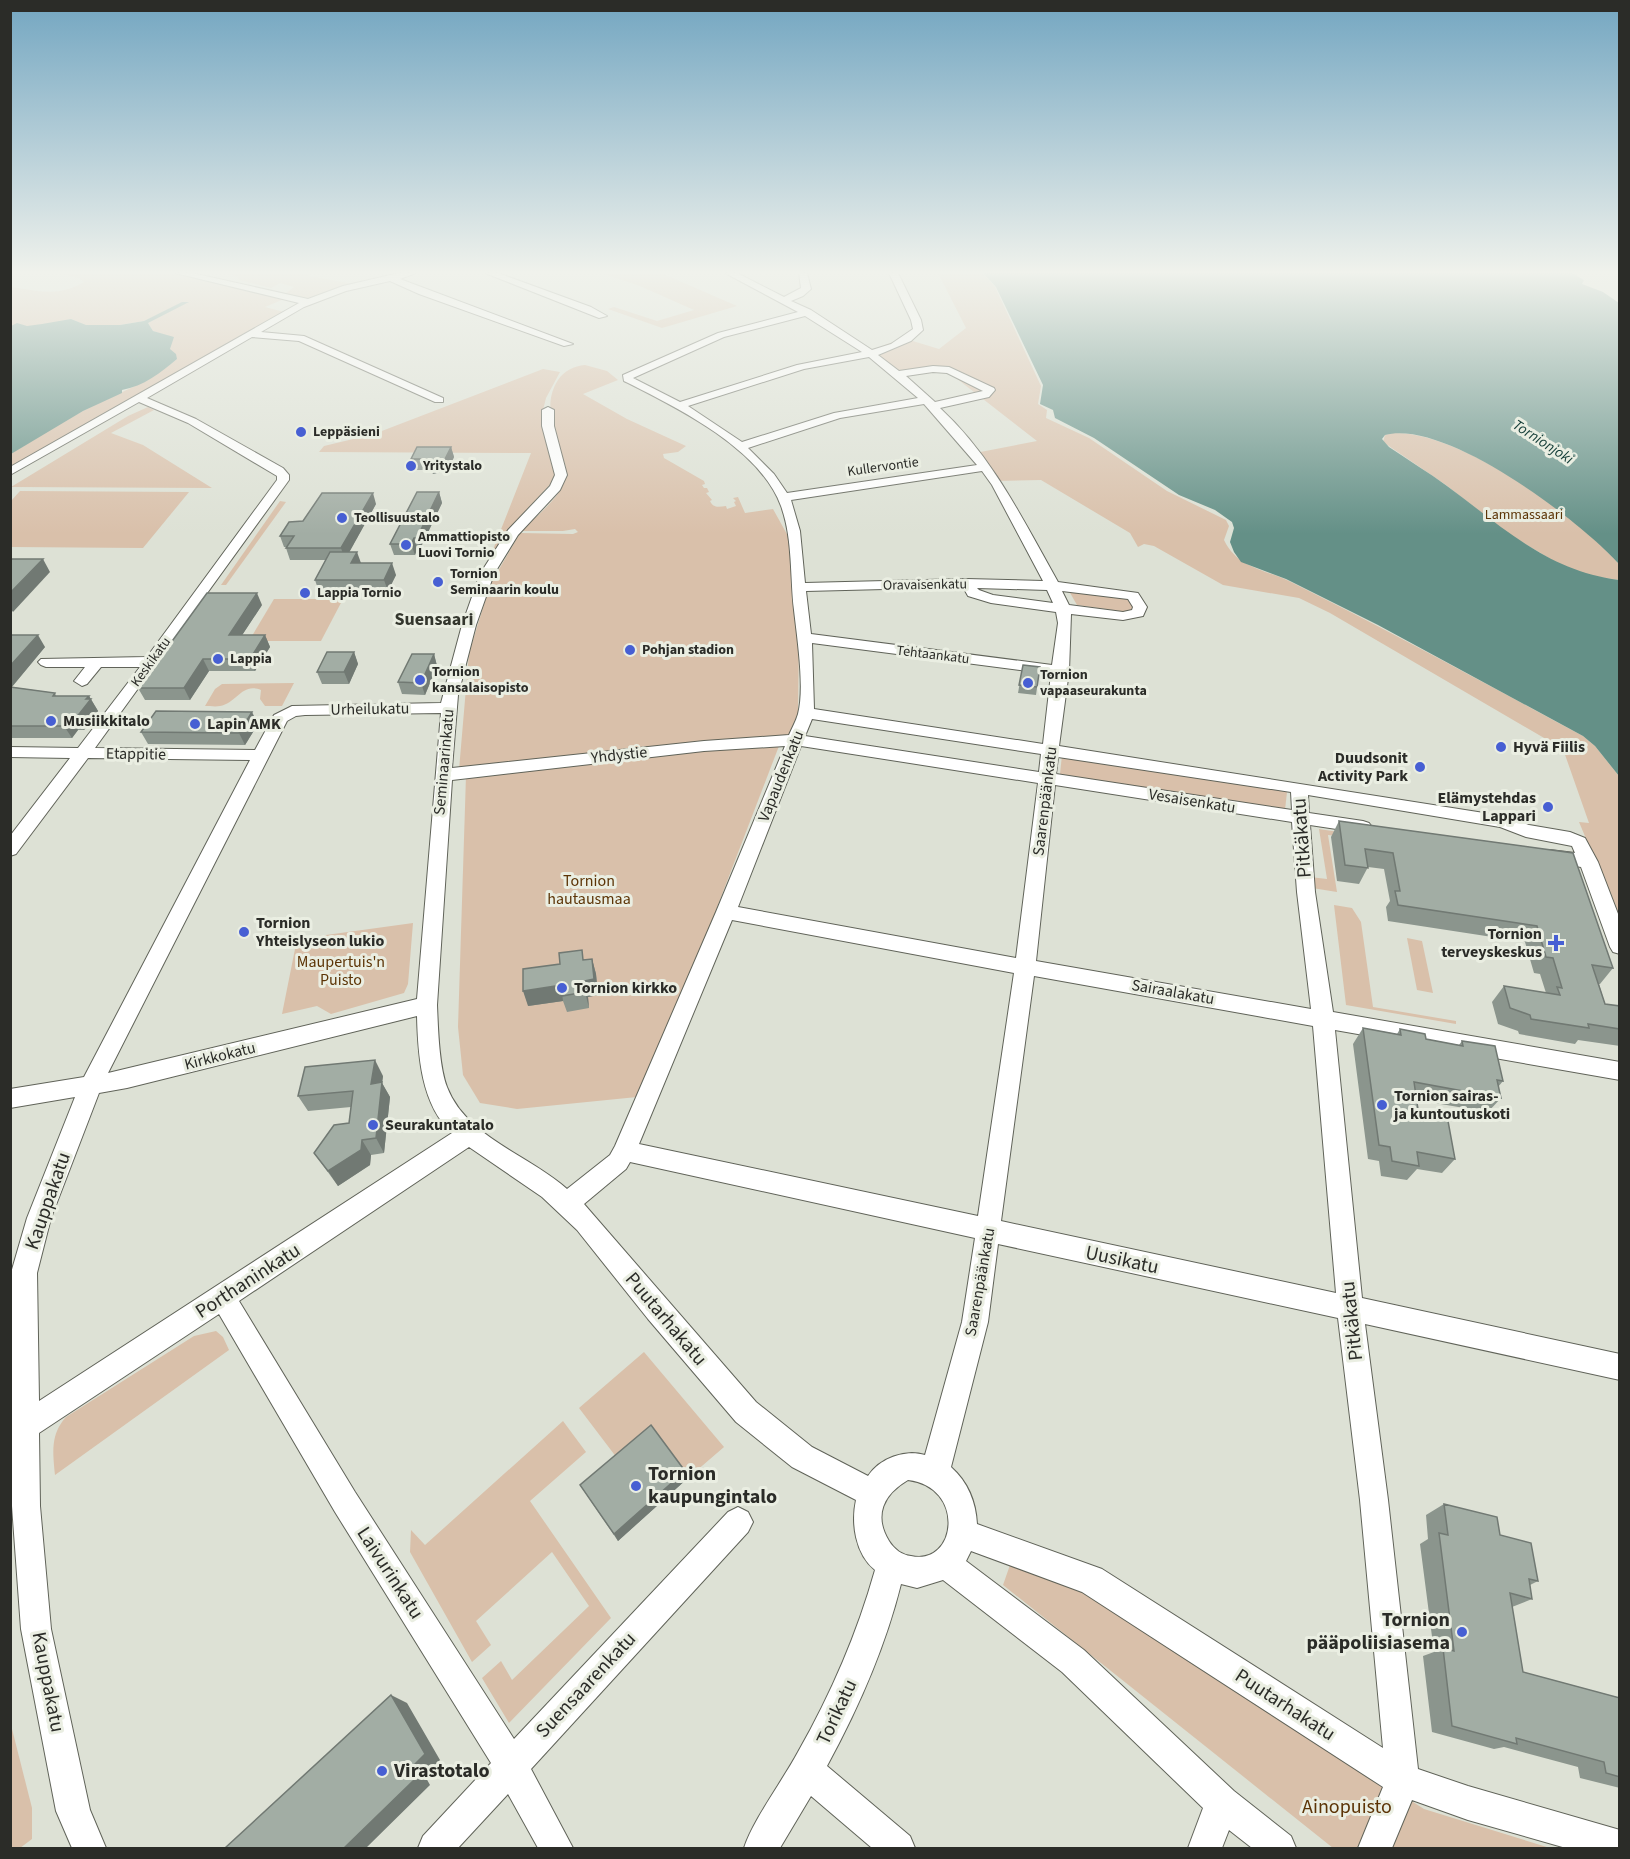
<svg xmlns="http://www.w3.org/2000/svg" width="1630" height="1859" font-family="'Source Sans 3',sans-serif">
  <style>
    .green { fill: #d9c0aa }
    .water { fill: #649087 }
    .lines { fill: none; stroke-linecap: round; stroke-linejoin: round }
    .minor-casing { stroke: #606359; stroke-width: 2 }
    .minor { fill: #fff; fill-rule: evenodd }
    .wall { fill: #8b958d }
    .shaded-wall { fill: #717973 }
    .building { fill: #a2ada4; stroke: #717973; stroke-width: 1.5 }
    .poi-dot { fill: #475fd3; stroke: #eaeee2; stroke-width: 2 }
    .labels { text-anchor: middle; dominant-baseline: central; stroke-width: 6; stroke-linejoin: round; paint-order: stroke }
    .far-poi-label { font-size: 14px; font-weight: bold; fill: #2b2c28; stroke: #eaeee2; text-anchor: start }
    .far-street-label { font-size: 14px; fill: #2b2c28; stroke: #eaeee2 }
    .far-park-label { font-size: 14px; fill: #5c3406; stroke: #eaeee2 }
    .far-water-label { font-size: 15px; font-style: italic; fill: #123c36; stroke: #eaeee2 }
    .street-label { font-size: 16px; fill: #2b2c28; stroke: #eaeee2 }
    .poi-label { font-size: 16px; font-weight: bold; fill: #2b2c28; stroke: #eaeee2; text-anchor: start }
    .park-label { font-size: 16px; fill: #5c3406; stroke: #eaeee2 }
    .far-district-label { font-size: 18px; font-weight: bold; fill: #33362d; stroke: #eaeee2 }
    .near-street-label { font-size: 20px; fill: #2b2c28; stroke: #eaeee2 }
    .near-poi-label { font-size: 20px; font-weight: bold; fill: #2b2c28; stroke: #eaeee2; text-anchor: start }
    .near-park-label { font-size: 20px; fill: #5c3406; stroke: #eaeee2 }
  </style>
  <rect width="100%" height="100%" fill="#dde1d5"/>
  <g class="green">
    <path d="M58,273H179L284,299L265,307L284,312L11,471L10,454C35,440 58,423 83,411C116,394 148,383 177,359L170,350L171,343L165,335L153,331L148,323L188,301L144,321L120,325H85L71,319L11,334V287C37,291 60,297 84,282L79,278Z"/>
    <path d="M222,273H312L309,276L353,284L336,288L312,299L285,294L294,287L280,283L271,288L239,280L237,276Z"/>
    <path d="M601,273H661L737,306L662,328L608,309L614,307L657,321L694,310L640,286Z"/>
    <path d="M938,273H982L995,287L1041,386L1038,404L1047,410L1046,418L1089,438L1167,491L1226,520L1229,526L1224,540C1238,569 1265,569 1291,582C1390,631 1486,684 1583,736L1595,746L1619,776V917L1579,822L1589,823L1563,749L1330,613L1299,598L1223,585L1154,546L1144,544L1138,547L1130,533L1041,480L995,481L970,454L1037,441L947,371L934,370L898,375L869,351L903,338L939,349L966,328Z"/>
    <path d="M585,365L607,371L618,380L583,394L627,419L686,446L678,452L663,454L664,458L704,481L705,484L702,485L704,488H707L709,492L706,493L712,500L710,501C713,508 718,507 726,506L727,509L736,506L734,502L736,501L733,498L738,497L745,513L773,509L788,536L799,638L798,713L791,735L459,770L469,653L490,585L520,533L573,534L578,532L575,529L563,531H521C536,516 564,496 566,474C567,468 564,461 562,456C555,432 542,404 558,380C564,371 574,366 585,365Z"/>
    <path d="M543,369L560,372L546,398L543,410L557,469L555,479L523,514L489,560L531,453L319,452L324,446L374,434Z"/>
    <path d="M148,407L154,410L111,433L143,445L212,488L11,487L128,416Z"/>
    <path d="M1392,433C1460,430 1575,515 1619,564V580L1591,576L1564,567L1507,533L1446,485L1383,442L1385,435Z"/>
    <path d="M20,491L189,492L143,548L11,547V501Z"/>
    <path d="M280,501L286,502L226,585H221Z"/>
    <path d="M1069,591L1129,599L1134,603L1133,609L1126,612L1077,605Z"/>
    <path d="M274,599H343L321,641H249Z"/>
    <path d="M294,683L282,706H265L260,699L261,690C242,682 237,703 220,706C216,707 209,706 205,706L215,689L222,684Z"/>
    <path d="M779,746L693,970L637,1097L517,1109L480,1103L463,1075L458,1027L466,776L702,751Z"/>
    <path d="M1062,755L1287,792L1285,810L1060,774Z"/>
    <path d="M1319,829L1345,833L1346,837L1328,835L1337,892L1312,888L1310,877L1327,879Z"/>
    <path d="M1334,905L1352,908L1361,922L1373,1007L1456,1021V1024L1346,1005Z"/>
    <path d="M413,923L408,984L404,993L331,1014L317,1006L282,1014L297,939Z"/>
    <path d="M1407,938L1422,941L1433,993L1417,990Z"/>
    <path d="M216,1331L223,1337L229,1350L55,1475C53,1452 50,1435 66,1417L194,1336Z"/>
    <path d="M644,1352L724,1447L688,1478L654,1433L620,1462L579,1408Z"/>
    <path d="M563,1421L586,1452L530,1501L611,1618L509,1723L482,1678L501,1661L512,1680L589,1606L552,1552L476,1621L491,1645L472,1662L410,1552L411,1530L425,1545Z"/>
    <path d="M1010,1565L1084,1591L1424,1809L1550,1848H1333L1003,1585Z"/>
    <path d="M11,1725L32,1808V1839L20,1848H11Z"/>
  </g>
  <g class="water">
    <path d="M983,273H1572L1584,280L1582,284L1603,292L1619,303V564C1579,520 1446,419 1385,435L1382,439L1389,447C1408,460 1428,472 1447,486C1503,527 1547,571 1619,580V776L1595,746L1583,736L1378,625L1286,579L1241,562L1234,552L1230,542L1234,528L1232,522L1215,510L1179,495L1094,438L1055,418L1053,410L1040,404L1043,385L996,287Z"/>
    <path d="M182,302H189L148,323L153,331L174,337L170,349L176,354L177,359C160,373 144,386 122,390V393L83,411L11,454V326L17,323L27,326L42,324L71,319L86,325H120L144,321Z"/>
  </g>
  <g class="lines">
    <defs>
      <g id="minor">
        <path d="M175,273H192L308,299L343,286L399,273H416L400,279L573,344L564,346L419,294L390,281L346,291L304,307L261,332L304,336L443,398V402H435L299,341L252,337L147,398L196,419L283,468L289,475V480L95,748L255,750L274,715L292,706L441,703L462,625L480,574L508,530L550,486L555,475L542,426V410L548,407L554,410V426L567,475L560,490L518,535L494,574L476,625L458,695L452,768L704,741L789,735C792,728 796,721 798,714C805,688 797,637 794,610C790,576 793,539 781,506C760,448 676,407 624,381L623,375L718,333L798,312L725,273H737L784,297L801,288L799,273H807L811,289L803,296L791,301L811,310L872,350L891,344L913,329L911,320L889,273H898L921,320L923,330L911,341L878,355L899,371L933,366L949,367L994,388L995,390L989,397L940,408C993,457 1023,520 1058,582L1138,593L1147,607L1143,616L1123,620L1071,614L1069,671L1059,746L1503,816L1529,825L1570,832L1585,838L1598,862L1620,919V954L1613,952L1610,947L1581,867L1544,861L1541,856L1544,851L1550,850L1575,853L1572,846L1526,837L1500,827L1308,795L1309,813L1363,821L1369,823L1372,827L1369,831L1363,833L1310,825L1315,892L1333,1012L1620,1062V1080L1335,1030L1362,1298L1620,1354V1380L1365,1324L1388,1500L1418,1769L1468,1786L1620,1830V1848H1566L1468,1820L1412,1800L1392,1848H1358L1383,1787L1082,1592L971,1551L966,1561L1084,1650L1234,1791L1291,1836L1296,1848H1252L1229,1830L1222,1848H1188L1203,1808L1062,1672L943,1580L917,1588L901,1584C885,1648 858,1709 827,1766L910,1836L915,1848H872L811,1796L780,1848H744C753,1820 783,1780 798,1752C831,1694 857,1634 875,1570C855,1554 851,1523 856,1500L792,1467L736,1422L648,1319L577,1230L542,1197L469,1147L239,1301L355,1492L514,1739L728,1512L738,1507L748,1512L753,1522L748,1532L531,1769L573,1848H538L508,1794L458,1848H418L423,1836L491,1763L335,1512L219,1314L39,1433L40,1506L51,1629L90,1810L106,1848H72L56,1811L21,1629L12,1506L11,1273L27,1218L75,1097L10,1108V1089L84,1077L250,760L88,758L16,854L10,856V836L70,758L10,757V747L78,748L140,667H101L87,684L82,686L74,681L85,667H46L41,665L38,662L41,659L147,657L277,480V476L188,423L139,402L10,475V467L299,303ZM805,316L862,352L797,365L680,402L633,378L724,337ZM869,357L918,398L834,413L742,442L688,406L804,369ZM933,372L947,373L983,391L935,402L906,376ZM924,404L977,465L787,493L774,474L748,448L840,418ZM982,471L992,485L1043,581L966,579L805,583L800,531L791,500ZM963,587L968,596L991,603L1056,612L1058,623L1052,665L811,634L806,591ZM977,588L1047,590L1053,603L993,595L979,590ZM1062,591L1128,599L1133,607L1132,610L1123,612L1069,605ZM812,643L1051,674L1043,744L814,709ZM441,713L417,999L108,1073L287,721L296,716L305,715ZM812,719L1041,754L1039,772L805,736ZM785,746L716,912L615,1146L610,1155L567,1189C529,1155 466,1137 447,1087C439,1066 438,1028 437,1005L452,780L704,751ZM801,746L1038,783L1016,958L738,907ZM1058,757L1291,792L1292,810L1056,774ZM1055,785L1292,822L1297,892L1311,1009L1036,961ZM732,920L1014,973L978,1216L639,1144ZM1034,976L1313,1026L1336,1293L1001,1221ZM417,1016C418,1055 421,1105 452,1133L39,1401L37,1273L51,1218L99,1093L127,1088ZM630,1162L975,1238L962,1322L925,1455C905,1449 880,1458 868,1476L812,1447L756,1402L584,1204L626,1169ZM998,1244L1338,1318L1360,1500L1383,1748L1102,1569L977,1524C976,1503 968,1482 951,1467L988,1322ZM908,1480C966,1487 957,1566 911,1556C902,1555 894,1549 889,1541C873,1515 884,1494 908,1480Z"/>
        <path d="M485,273H498L591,307L607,316L599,318Z"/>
      </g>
    </defs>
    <use href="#minor" class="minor-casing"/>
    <use href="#minor" class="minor"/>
  </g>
  <g class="wall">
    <path d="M451,447L454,457L448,470L433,474L431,470H414L411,459Z"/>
    <path d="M439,492L442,503L420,549H417L415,555H394L390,544Z"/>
    <path d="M376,504L349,552L361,563L396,575L388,591L319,592L315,580L326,560H290L286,548L287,547H284L280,536L303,521Z"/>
    <path d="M262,605L242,635H265L270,647L255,671H209L190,700H145L138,688Z"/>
    <path d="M10,635L45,647L12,687L55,693L56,696H89L98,711L84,730H78L72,738H10Z"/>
    <path d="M354,652L358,664L349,684H322L317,672Z"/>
    <path d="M434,654L437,666L425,695L402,694L398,682Z"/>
    <path d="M1023,665L1040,667L1036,695L1018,693Z"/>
    <path d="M258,724L245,745L148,744L141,732Z"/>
    <path d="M1339,821L1573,853L1613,968L1600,984H1599L1605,1004L1620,1006V1046L1578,1040L1575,1044L1519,1034L1518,1031L1498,1024L1492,1002L1504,986L1546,993L1540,974L1534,973L1525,942L1388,921L1386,907L1390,901L1384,869L1368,867L1359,884L1337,881L1331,837Z"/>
    <path d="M592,959L596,974L598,995L588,997L589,1008L567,1012L563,1001L528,1006L584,960Z"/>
    <path d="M1363,1028L1397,1034L1400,1029L1426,1039L1459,1045L1462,1041L1503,1081L1498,1087L1501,1098L1488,1112L1417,1100L1419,1116L1455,1159L1442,1173L1417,1169L1407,1180L1381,1176L1379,1161L1368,1159L1353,1044Z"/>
    <path d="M383,1076L382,1083L390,1097L384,1153L371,1155L370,1165L338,1186L314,1153L349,1123L351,1107L308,1111L298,1096Z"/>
    <path d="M688,1478L618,1541L580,1485Z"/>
    <path d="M1444,1504L1500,1535L1538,1581L1530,1585L1532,1599L1512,1607L1523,1672L1620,1698V1788L1580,1778L1578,1767L1504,1747L1494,1749L1432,1732L1423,1656L1434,1652L1420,1544L1428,1539L1426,1515Z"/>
  </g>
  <g class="shaded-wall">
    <path d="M451,447L454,457L448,470L433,474L430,463Z"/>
    <path d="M439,492L442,503L420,549L417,538Z"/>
    <path d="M373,493L376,504L345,560L341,548Z"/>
    <path d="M414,538L417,549L415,555L411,544Z"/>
    <path d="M357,552L361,563H351Z"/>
    <path d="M43,559L50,572L13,612L10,608V593Z"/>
    <path d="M392,563L396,575L388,591L384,580Z"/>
    <path d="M257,593L262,605L235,646L229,635Z"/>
    <path d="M38,635L45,647L10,689V666Z"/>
    <path d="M265,635L270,647L255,671L250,659Z"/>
    <path d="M354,652L358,664L349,684L344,672Z"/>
    <path d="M434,654L437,666L425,695L421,683Z"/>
    <path d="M203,659L209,671L190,700L184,688Z"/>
    <path d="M89,696L98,711L84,730L76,718Z"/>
    <path d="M252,712L258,724L245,745L239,733Z"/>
    <path d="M71,718L78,730L72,738L64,726Z"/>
    <path d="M592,959L596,974L598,995L588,997L589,1008L585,992L584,981Z"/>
    <path d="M561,985L563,1001L528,1006L523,991Z"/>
    <path d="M375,1060L383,1076L382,1083L390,1097L384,1153L376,1138L371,1084Z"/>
    <path d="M362,1140L371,1155L370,1165L338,1186L328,1171Z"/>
    <path d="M685,1471L688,1478L618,1541L614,1534Z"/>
    <path d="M391,1695L407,1703L440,1760L425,1776L430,1785L366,1848H344L408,1771Z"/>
  </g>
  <g class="building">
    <path d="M417,447H451L445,459L430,463L428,459H411Z"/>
    <path d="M417,492H439L417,538H414L411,544H390Z"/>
    <path d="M322,493H373L341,548H286L294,536H280L289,522L303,521Z"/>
    <path d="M330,552H357L351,563H392L384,580H315Z"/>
    <path d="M10,559H43L10,593Z"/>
    <path d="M207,593H257L229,635H265L250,659H203L184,688H138Z"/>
    <path d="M10,635H38L10,666Z"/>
    <path d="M327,652H354L344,672H317Z"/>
    <path d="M412,654H434L421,683L398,682Z"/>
    <path d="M1023,665L1040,667L1037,687L1019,685Z"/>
    <path d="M10,687L55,693L53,696H89L86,699H91L76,718H71L64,726H10Z"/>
    <path d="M156,711L252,712L239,733L141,732Z"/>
    <path d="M1339,821L1573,853L1613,968L1592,965L1605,1004L1620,1006V1029L1588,1024L1589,1028L1531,1019L1530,1015L1510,1008L1504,986L1560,995L1557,987L1562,988L1553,958L1546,957L1537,926L1398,905L1395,891H1400L1393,853L1365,849L1368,868L1345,865Z"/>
    <path d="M582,950L583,960L592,959L594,979L584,981L585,992L562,996L561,985L523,991V969L560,964L559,953Z"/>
    <path d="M1363,1028L1401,1035L1400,1029L1425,1034L1426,1039L1463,1046L1462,1041L1495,1046L1503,1081L1497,1080L1501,1098L1414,1082L1419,1116L1448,1121L1455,1159L1417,1152L1419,1166L1392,1161L1390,1147L1379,1145Z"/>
    <path d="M375,1060L371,1084L382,1082L376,1138L362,1140L361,1150L328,1171L314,1153L334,1125L349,1123L353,1091L298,1096L305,1067Z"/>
    <path d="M651,1425L685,1471L614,1534L580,1485Z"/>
    <path d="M1444,1504L1497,1517L1500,1535L1531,1543L1538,1581L1529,1579L1532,1599L1510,1593L1523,1672L1620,1698V1777L1606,1773L1604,1762L1516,1738L1517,1744L1452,1726L1443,1648L1454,1651L1439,1533L1448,1535Z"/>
    <path d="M391,1695L425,1754L408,1771L414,1780L344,1848H225Z"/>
  </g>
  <linearGradient id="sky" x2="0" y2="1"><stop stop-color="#73a6c1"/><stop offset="0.51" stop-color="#f0f2ec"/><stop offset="1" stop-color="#f0f2ec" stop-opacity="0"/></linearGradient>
  <rect width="1630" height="534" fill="url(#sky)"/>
  <g class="poi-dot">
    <circle cx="301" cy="432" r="6"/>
    <circle cx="411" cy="466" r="6"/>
    <circle cx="342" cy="518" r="6"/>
    <circle cx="406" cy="545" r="6"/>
    <circle cx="438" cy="582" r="6"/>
    <circle cx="305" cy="593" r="6"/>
    <circle cx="630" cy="650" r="6"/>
    <circle cx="218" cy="659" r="6"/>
    <circle cx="420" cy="680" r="6"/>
    <circle cx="1028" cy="683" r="6"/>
    <circle cx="51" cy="721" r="6"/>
    <circle cx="195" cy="724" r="6"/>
    <circle cx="1501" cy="747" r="6"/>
    <circle cx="1420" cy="767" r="6"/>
    <circle cx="1548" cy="807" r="6"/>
    <circle cx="244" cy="932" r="6"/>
    <path d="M1553 934h6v6h6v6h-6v6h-6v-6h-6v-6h6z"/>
    <circle cx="562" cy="988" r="6"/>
    <circle cx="1382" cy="1105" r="6"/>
    <circle cx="373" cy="1125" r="6"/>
    <circle cx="636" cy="1486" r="6"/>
    <circle cx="1462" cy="1632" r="6"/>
    <circle cx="382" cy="1771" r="6"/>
  </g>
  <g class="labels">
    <g class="far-poi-label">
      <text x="313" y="432">Leppäsieni</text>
      <text x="423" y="466">Yritystalo</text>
      <text x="354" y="518">Teollisuustalo</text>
      <text x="418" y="537">Ammattiopisto<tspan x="418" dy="16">Luovi Tornio</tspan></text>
      <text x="450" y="574">Tornion<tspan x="450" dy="16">Seminaarin koulu</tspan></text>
      <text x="317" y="593">Lappia Tornio</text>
      <text x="642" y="650">Pohjan stadion</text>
      <text x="230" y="659">Lappia</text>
      <text x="432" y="672">Tornion<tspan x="432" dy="16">kansalaisopisto</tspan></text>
      <text x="1040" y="675">Tornion<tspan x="1040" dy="16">vapaaseurakunta</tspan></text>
    </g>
    <g class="far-street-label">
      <text transform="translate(883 467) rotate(-8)">Kullervontie</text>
      <text transform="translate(925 585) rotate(-1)">Oravaisenkatu</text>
      <text transform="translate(933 655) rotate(7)">Tehtaankatu</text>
      <text transform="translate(151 662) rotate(-54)">Keskikatu</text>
    </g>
    <g class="far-park-label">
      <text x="1524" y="515">Lammassaari</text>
    </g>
    <g class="far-water-label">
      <text transform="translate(1543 442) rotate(33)">Tornionjoki</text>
    </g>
    <g class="street-label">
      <text transform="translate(370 709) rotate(-1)">Urheilukatu</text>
      <text transform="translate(136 754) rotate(1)">Etappitie</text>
      <text transform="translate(619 755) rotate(-6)">Yhdystie</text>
      <text transform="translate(444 762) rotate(-85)">Seminaarinkatu</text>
      <text transform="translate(781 776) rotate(-68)">Vapaudenkatu</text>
      <text transform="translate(1045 801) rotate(-83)">Saarenpäänkatu</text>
      <text transform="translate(1192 801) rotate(9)">Vesaisenkatu</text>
      <text transform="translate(1173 992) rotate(10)">Sairaalakatu</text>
      <text transform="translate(220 1056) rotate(-14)">Kirkkokatu</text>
      <text transform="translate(980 1282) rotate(-80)">Saarenpäänkatu</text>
    </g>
    <g class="poi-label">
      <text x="63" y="721">Musiikkitalo</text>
      <text x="207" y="724">Lapin AMK</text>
      <text x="1513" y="747">Hyvä Fiilis</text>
      <text x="1408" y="758" text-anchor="end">Duudsonit<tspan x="1408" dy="18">Activity Park</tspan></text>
      <text x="1536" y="798" text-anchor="end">Elämystehdas<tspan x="1536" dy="18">Lappari</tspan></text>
      <text x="256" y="923">Tornion<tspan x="256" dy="18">Yhteislyseon lukio</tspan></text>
      <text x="1542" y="934" text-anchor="end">Tornion<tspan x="1542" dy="18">terveyskeskus</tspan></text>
      <text x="574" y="988">Tornion kirkko</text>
      <text x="1394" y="1096">Tornion sairas-<tspan x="1394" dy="18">ja kuntoutuskoti</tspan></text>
      <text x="385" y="1125">Seurakuntatalo</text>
    </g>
    <g class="park-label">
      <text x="589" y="881">Tornion<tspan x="589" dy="18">hautausmaa</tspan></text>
      <text x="341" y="962">Maupertuis'n<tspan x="341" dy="18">Puisto</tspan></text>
    </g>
    <g class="far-district-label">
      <text x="434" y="619">Suensaari</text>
    </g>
    <g class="near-street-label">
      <text transform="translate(1302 838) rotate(-94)">Pitkäkatu</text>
      <text transform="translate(48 1201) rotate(-71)">Kauppakatu</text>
      <text transform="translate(1122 1260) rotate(12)">Uusikatu</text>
      <text transform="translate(248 1281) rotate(-33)">Porthaninkatu</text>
      <text transform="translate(666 1319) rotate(50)">Puutarhakatu</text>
      <text transform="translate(1352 1321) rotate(-96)">Pitkäkatu</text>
      <text transform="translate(390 1573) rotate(57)">Laivurinkatu</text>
      <text transform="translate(48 1682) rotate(79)">Kauppakatu</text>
      <text transform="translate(586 1685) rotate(-47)">Suensaarenkatu</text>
      <text transform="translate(1285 1705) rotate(33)">Puutarhakatu</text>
      <text transform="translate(837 1712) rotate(-65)">Torikatu</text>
    </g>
    <g class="near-poi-label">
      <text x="648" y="1474">Tornion<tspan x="648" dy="23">kaupungintalo</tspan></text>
      <text x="1450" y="1620" text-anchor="end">Tornion<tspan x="1450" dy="23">pääpoliisiasema</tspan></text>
      <text x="394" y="1771">Virastotalo</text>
    </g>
    <g class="near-park-label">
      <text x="1347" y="1807">Ainopuisto</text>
    </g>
  </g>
  <rect width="1630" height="1859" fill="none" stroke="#2b2c28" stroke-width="24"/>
</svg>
